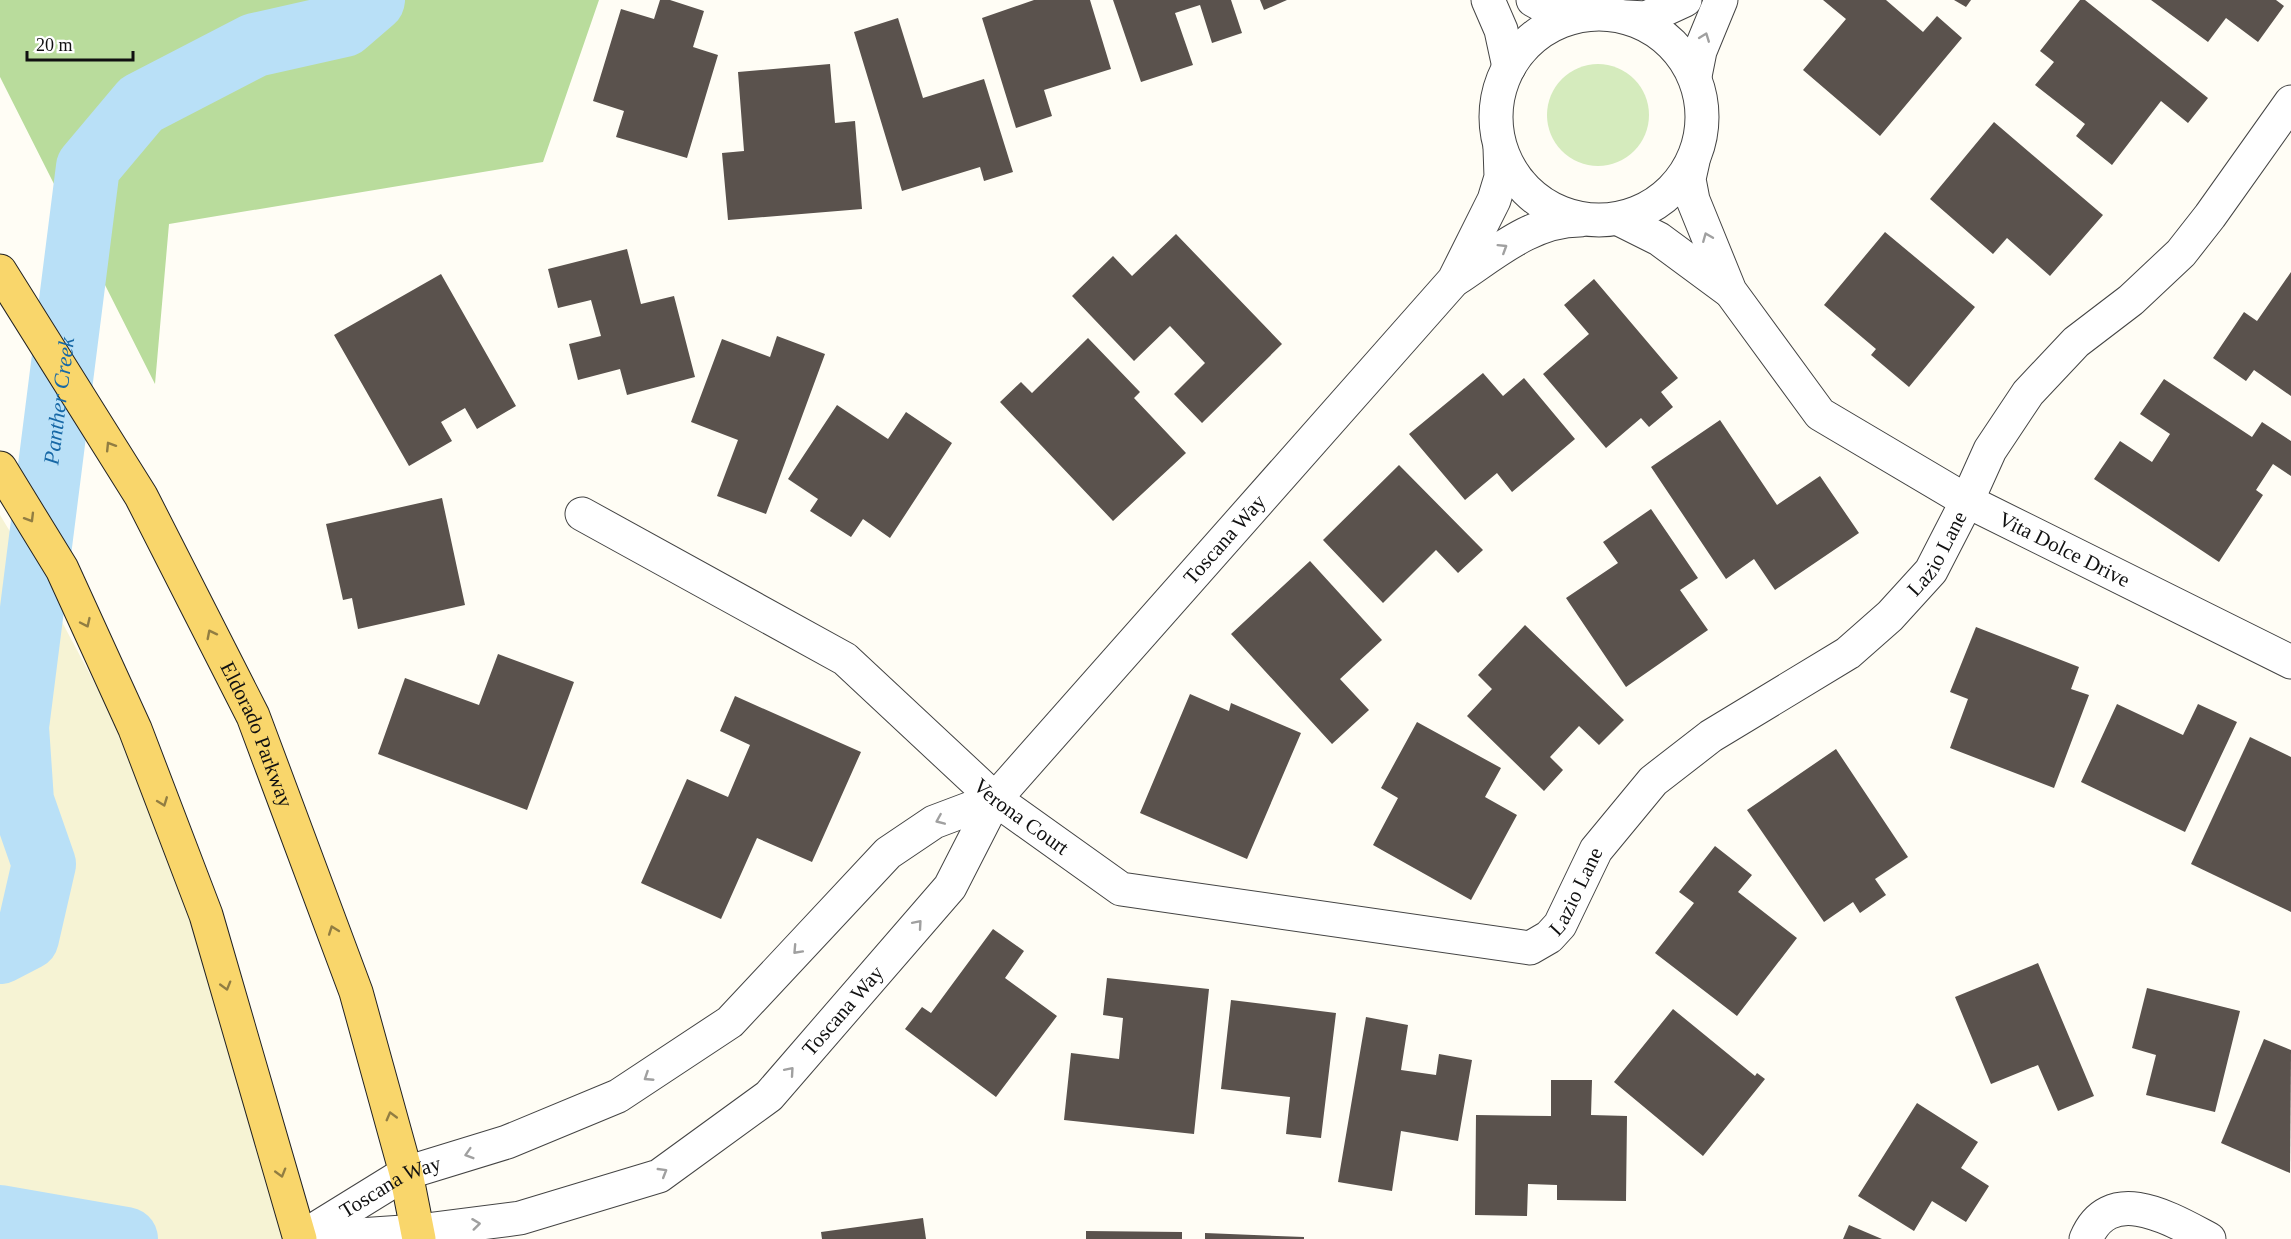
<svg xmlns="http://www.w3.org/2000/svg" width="2291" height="1239" font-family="'Times New Roman',serif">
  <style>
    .farmland { fill: #f6f3d4 }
    .green { fill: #d5ebbd }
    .forest { fill: #b9dc9c }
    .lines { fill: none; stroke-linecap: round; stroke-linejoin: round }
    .river { stroke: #b9e0f7; stroke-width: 64 }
    .building { fill: #5a524d }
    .minor-casing { stroke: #444; stroke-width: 35 }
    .primary-casing { stroke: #222; stroke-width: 35 }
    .minor { stroke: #fff; stroke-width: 33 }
    .primary { stroke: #f9d66b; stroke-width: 33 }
    .oneway { stroke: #a0a0a0 }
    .oneway2 { stroke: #917d42 }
    .labels { text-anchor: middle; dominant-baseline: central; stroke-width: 6; stroke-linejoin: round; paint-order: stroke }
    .street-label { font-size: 21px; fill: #111; stroke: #fff }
    .water-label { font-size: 22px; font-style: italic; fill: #1768a6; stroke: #fff }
  </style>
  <rect width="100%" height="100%" fill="#fffdf5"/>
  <path class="farmland" d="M0,515L40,581L123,736L194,922L286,1239H0Z"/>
  <circle class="green" cx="1598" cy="115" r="51"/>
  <path class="forest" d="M0,0H599L543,162L169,224L155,384L0,77Z"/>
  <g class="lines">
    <g class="river">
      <path id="s1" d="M0,952L27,938L44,864L22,801L17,727L88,167L141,104L255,45L344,25L373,0"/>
      <path d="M0,1217L126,1239"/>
    </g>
  </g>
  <g class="building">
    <path d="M660,0H670L704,11L693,47L718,55L687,158L616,137L624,111L593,101L621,9L654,19Z"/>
    <path d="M1034,0H1090L1111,69L1044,90L1052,116L1016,128L982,18Z"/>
    <path d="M1113,0H1231L1242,33L1212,43L1200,5L1175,13L1193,65L1141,82Z"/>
    <path d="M1260,0H1287L1264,10Z"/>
    <path d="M1823,0H1886L1923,32L1937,16L1962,38L1880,136L1803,70L1846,19Z"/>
    <path d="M1954,0H1971L1966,7Z"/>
    <path d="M2080,0H2085L2208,98L2188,123L2161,101L2112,165L2076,136L2085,124L2035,85L2054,62L2040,51Z"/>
    <path d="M2151,0H2276L2284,6L2258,42L2226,18L2208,42Z"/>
    <path d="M898,18L923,98L984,79L1013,172L984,181L980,167L902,191L854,32Z"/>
    <path d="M830,64L835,123L855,121L862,209L728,220L722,153L744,151L738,72Z"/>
    <path d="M1994,122L2103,215L2050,276L2007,238L1993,254L1930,199Z"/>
    <path d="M1885,232L1975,307L1909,387L1871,355L1876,349L1824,305Z"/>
    <path d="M1176,234L1282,344L1202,423L1174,394L1205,363L1170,326L1134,361L1072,296L1113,256L1132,276Z"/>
    <path d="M627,249L641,304L674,296L695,377L627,395L620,369L578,380L569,344L601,336L591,300L558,308L548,269Z"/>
    <path d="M2291,272V396L2254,370L2246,381L2213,358L2244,312L2257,321Z"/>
    <path d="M441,274L516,406L477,429L465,408L441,422L452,441L409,466L334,335Z"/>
    <path d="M1594,279L1678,378L1661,392L1673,407L1649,427L1641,418L1606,448L1543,374L1589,334L1564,305Z"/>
    <path d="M777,336L825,354L766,514L717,496L738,440L691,422L722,339L770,357Z"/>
    <path d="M1088,338L1140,392L1134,398L1186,453L1113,521L1000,402L1021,382L1032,393Z"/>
    <path d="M1483,373L1503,396L1524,378L1575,439L1512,492L1497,473L1465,500L1409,434Z"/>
    <path d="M2164,379L2252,437L2262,422L2291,441V476L2273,464L2256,490L2263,495L2219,562L2094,479L2120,441L2152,462L2170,434L2140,414Z"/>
    <path d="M837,405L888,439L906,412L952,443L890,538L863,519L851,537L810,511L818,499L788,479Z"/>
    <path d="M1720,420L1777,505L1820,476L1859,533L1775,590L1754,559L1726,579L1651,467Z"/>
    <path d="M1399,465L1483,550L1458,573L1436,550L1383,603L1323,540Z"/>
    <path d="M442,498L465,605L358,629L352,598L343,600L326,524Z"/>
    <path d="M1651,509L1698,578L1680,590L1708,630L1626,687L1566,598L1618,563L1603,542Z"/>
    <path d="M1310,561L1382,640L1340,679L1369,710L1332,744L1231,634Z"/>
    <path d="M1525,625L1624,720L1599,745L1579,726L1550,757L1563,770L1544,791L1467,716L1492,689L1478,675Z"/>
    <path d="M1976,627L2079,667L2071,689L2089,695L2054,788L1950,748L1968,699L1950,692Z"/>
    <path d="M498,654L574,682L527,810L378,754L405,678L479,705Z"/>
    <path d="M1190,694L1229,711L1231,703L1301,733L1247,859L1140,813Z"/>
    <path d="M735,696L861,752L812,862L757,838L721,919L641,883L687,779L728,797L750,745L720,731Z"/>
    <path d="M2117,704L2183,735L2198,704L2237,722L2185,832L2081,782Z"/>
    <path d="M1417,722L1501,768L1485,797L1517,815L1471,900L1373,845L1398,798L1381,788Z"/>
    <path d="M2250,737L2291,757V912L2191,864Z"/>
    <path d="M1836,749L1908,857L1875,879L1886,895L1860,913L1853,902L1824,922L1747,810Z"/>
    <path d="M1715,846L1752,875L1738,892L1797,938L1737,1016L1655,953L1694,903L1679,892Z"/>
    <path d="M993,929L1024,951L1005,978L1057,1016L996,1097L905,1029L922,1007L931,1013Z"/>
    <path d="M2038,963L2094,1096L2058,1111L2038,1065L1991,1084L1955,997Z"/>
    <path d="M1107,978L1209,989L1194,1134L1064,1120L1071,1053L1119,1059L1123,1018L1103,1015Z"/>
    <path d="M2147,988L2240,1011L2215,1112L2146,1095L2156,1055L2132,1048Z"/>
    <path d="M1231,1000L1336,1013L1321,1138L1286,1134L1290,1097L1221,1089Z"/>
    <path d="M1673,1009L1755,1076L1757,1073L1765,1079L1703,1156L1614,1082Z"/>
    <path d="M1366,1017L1408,1025L1401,1070L1436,1075L1439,1054L1472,1060L1458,1141L1401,1131L1392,1191L1338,1182Z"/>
    <path d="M2264,1039L2291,1050L2290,1173L2221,1143Z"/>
    <path d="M1551,1080H1592L1591,1115L1627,1116L1626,1201L1557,1200V1185L1528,1184L1527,1216L1475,1215L1476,1115L1551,1116Z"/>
    <path d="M1917,1103L1978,1142L1961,1168L1989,1186L1966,1222L1932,1201L1914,1231L1858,1196Z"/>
    <path d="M923,1218L926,1239H822L821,1232Z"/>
    <path d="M1849,1225L1882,1239H1843Z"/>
    <path d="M1086,1231L1182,1232V1239H1086Z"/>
    <path d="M1205,1233L1304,1237V1239H1205Z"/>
  </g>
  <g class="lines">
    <defs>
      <g id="minor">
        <path d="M1488,0L1501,30L1509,67"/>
        <path d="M1533,0L1560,15H1578"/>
        <circle cx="1599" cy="117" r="103"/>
        <path d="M1627,17L1646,18L1685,0"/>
        <path d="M1695,76L1700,51L1721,0"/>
        <path id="s2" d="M1693,161L1689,179L1693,200L1730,291L1820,414L1967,501L2291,662"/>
        <path d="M1619,219L1659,239L1728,290"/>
        <path d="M1456,279C1494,254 1532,220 1580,220"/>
        <path id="s3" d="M582,514L845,659L995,799L1121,889L1530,948L1549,937L1560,925L1596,850L1653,781L1711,736L1848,653L1890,616L1931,571L1967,501L1990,450L2028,393L2076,342L2131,300L2181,253L2210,216L2291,102"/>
        <path id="s4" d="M304,1236L406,1173L507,1142L618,1096L730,1022L888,853L934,822L995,799"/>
        <path id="s5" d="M300,1239L418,1231L520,1218L659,1176L769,1096L950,887L995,799L1454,280L1494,200L1501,177L1500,148"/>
        <path d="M2086,1239C2110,1182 2171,1219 2209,1239"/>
      </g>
      <g id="primary">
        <path id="s6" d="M0,271L141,496L253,716L356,992L406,1173L419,1239"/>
        <path d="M0,468L62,569L135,729L206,915L300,1239"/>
      </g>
    </defs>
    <use href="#minor" class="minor-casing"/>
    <use href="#primary" class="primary-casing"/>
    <use href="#minor" class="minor"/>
    <use href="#primary" class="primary"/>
  </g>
  <defs><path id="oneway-chevron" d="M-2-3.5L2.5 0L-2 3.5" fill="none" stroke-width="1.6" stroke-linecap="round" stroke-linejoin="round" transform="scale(1.5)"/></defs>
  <g class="oneway">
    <use href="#oneway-chevron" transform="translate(1705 37) rotate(-69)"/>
    <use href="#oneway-chevron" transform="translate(1707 237) rotate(-112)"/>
    <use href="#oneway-chevron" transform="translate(1503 248) rotate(-32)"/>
    <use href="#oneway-chevron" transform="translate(940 820) rotate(157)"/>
    <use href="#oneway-chevron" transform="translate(918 924) rotate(-49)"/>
    <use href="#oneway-chevron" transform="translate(797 950) rotate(133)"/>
    <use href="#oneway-chevron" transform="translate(790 1071) rotate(-49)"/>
    <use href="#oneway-chevron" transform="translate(648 1077) rotate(147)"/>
    <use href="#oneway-chevron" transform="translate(469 1154) rotate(163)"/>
    <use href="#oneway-chevron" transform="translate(663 1172) rotate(-31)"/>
    <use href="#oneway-chevron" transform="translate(476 1224) rotate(-7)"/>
  </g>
  <g class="oneway2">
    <use href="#oneway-chevron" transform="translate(110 446) rotate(-122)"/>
    <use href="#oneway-chevron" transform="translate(30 518) rotate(59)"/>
    <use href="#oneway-chevron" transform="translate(86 623) rotate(65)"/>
    <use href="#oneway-chevron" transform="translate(211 634) rotate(-117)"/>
    <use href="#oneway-chevron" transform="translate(163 802) rotate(69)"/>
    <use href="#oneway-chevron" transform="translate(333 930) rotate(-110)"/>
    <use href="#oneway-chevron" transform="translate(226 986) rotate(74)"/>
    <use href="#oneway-chevron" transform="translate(391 1116) rotate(-105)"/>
    <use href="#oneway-chevron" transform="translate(281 1173) rotate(74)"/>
  </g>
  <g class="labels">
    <g class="street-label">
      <text stroke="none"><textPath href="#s5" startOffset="1224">Toscana Way</textPath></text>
      <text stroke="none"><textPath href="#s2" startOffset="570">Vita Dolce Drive</textPath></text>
      <text stroke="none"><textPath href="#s3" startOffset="1653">Lazio Lane</textPath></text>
      <text stroke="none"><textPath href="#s6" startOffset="531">Eldorado Parkway</textPath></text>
      <text stroke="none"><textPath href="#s3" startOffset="537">Verona Court</textPath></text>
      <text stroke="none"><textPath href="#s3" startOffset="1149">Lazio Lane</textPath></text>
      <text stroke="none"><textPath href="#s5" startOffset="615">Toscana Way</textPath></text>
      <text stroke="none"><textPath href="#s4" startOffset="100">Toscana Way</textPath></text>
    </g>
    <g class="water-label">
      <text stroke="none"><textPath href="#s1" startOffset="576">Panther Creek</textPath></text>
    </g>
  </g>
  <path d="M27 51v9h106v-9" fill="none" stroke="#111111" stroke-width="3"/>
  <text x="36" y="51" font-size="18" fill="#111111" stroke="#ffffff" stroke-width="4.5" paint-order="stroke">20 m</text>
</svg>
